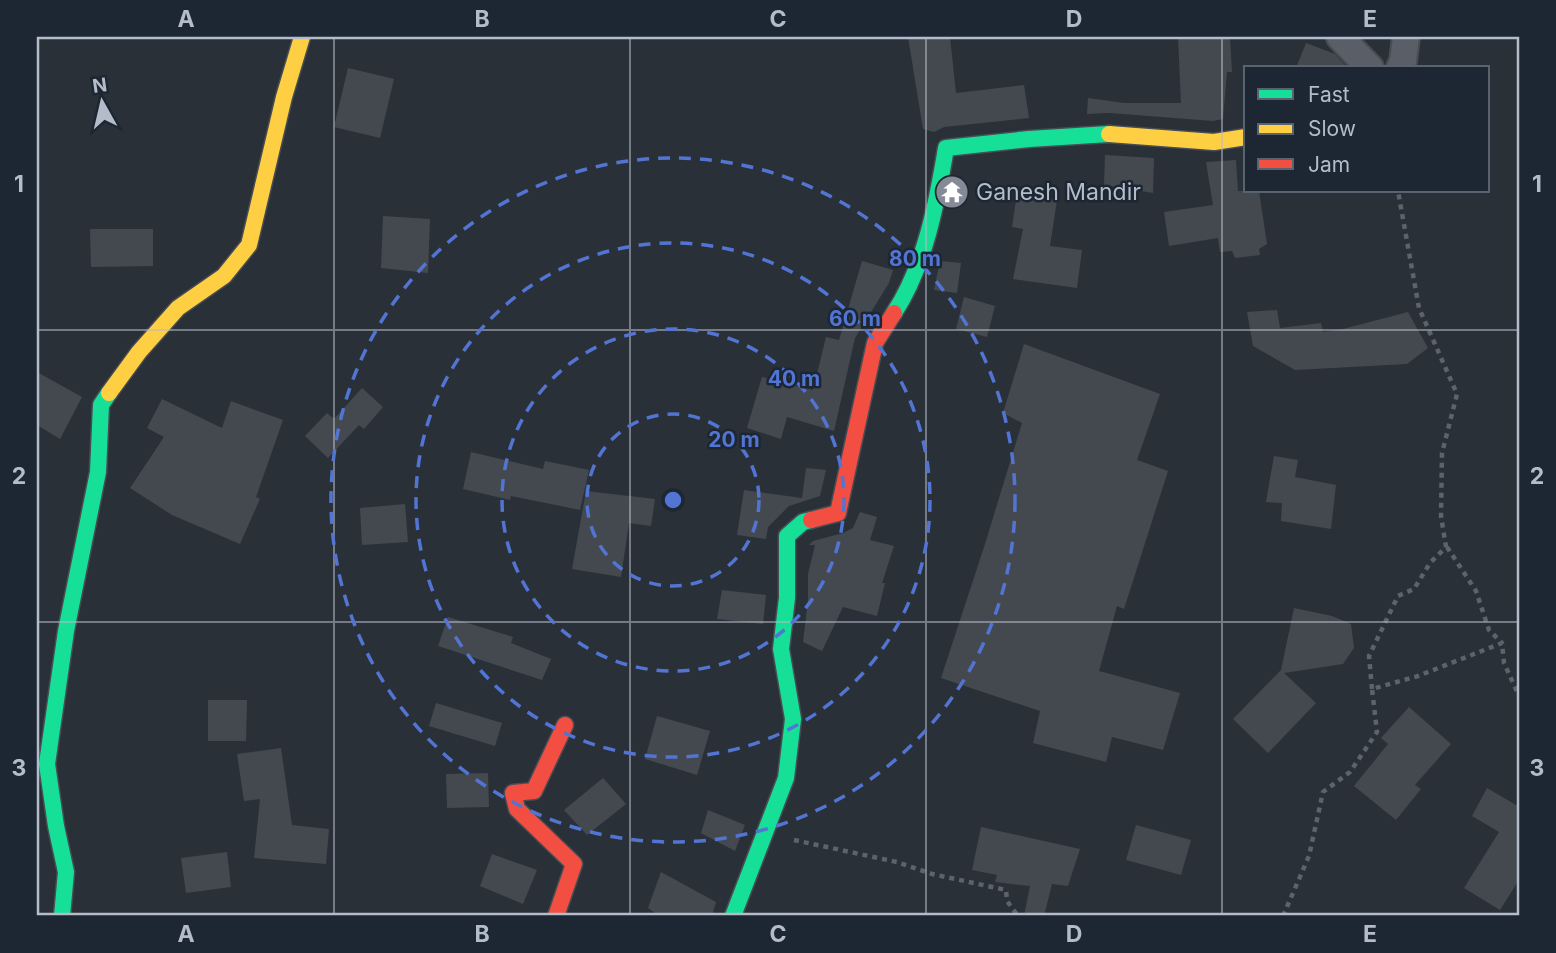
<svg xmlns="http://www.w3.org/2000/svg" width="1556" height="953" font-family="Inter,sans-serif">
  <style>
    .building { fill: #444950 }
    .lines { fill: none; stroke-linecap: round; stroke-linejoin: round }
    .street-casing { stroke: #484c53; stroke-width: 30 }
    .fast-casing { stroke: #484c53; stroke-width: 19 }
    .slow-casing { stroke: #484c53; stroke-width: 19 }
    .jam-casing { stroke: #484c53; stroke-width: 19 }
    .path { stroke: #5d636a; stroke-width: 4.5; stroke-dasharray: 5 5; stroke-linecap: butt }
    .street { stroke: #5a5e66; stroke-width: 26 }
    .fast { stroke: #16e098; stroke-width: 16 }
    .slow { stroke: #ffcf43; stroke-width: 16 }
    .jam { stroke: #f24e42; stroke-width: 16 }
    .grid { fill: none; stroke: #b4bcc9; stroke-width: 2; stroke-opacity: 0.55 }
    .ring { fill: none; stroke: #5274d3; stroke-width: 3.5; stroke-dasharray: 12 9 }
    .labels { text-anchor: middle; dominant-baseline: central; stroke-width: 5; stroke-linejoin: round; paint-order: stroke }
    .poi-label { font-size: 23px; fill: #b4bcc9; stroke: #1d2633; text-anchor: start }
    .centre { fill: #5274d3; stroke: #1d2633; stroke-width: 3.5 }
    .ring-label { font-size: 21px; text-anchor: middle; font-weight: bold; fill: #5274d3; stroke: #1d2633; stroke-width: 5; stroke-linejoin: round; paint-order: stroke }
    .neatline { fill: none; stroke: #b4bcc9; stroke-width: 2.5 }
    .grid-label { font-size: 23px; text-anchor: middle; font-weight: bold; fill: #b4bcc9 }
  </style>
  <rect width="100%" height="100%" fill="#2a3038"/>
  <g class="building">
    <path d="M908,37H950L956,93L1024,85L1029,118L944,127L934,132L923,129Z"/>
    <path d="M1178,37H1230L1232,72H1227L1223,119L1213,121L1110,113L1087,114L1088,98L1124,103H1181Z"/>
    <path d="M1306,43L1335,54L1348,68H1296Z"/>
    <path d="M348,68L394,79L380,138L334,127Z"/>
    <path d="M1105,155L1154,158L1153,193L1104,185Z"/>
    <path d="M1236,160L1238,191H1259L1267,244L1259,249L1260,255L1235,258L1232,251L1220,252L1218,238L1169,246L1164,212L1213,205L1206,162Z"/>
    <path d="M1017,193L1057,200L1050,246L1082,250L1077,288L1013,279L1023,229L1012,227Z"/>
    <path d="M383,216L430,219L428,273L381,268Z"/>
    <path d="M90,229H153V266L91,267Z"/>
    <path d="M862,261L893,270L889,283L855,338L834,431L787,417L781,439L747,428L762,377L813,390L826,337L839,340Z"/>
    <path d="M940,261L961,263L957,293L934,290Z"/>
    <path d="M964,297L995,306L987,337L956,329Z"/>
    <path d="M1277,310L1280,328L1321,323L1323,332L1343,329L1408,312L1428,348L1407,364L1295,370L1253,346L1247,312Z"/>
    <path d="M1024,344L1160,394L1137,460L1168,471L1124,609L1117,606L1099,671L1180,693L1163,750L1112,737L1106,762L1033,743L1040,711L941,678L985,544L1022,423L1003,413Z"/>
    <path d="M37,372L82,397L60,439L37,425Z"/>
    <path d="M362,388L383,407L364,429L359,425L328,458L305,436L327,413L334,419Z"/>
    <path d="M162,399L222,428L231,401L283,420L256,497L260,499L240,544L172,515L130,488L164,437L147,428Z"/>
    <path d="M471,452L543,469L545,461L589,470L580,510L511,496L510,500L463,489Z"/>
    <path d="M1274,456L1298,460L1295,477L1336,485L1331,529L1281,521L1282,503L1266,502Z"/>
    <path d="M806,468L826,470L820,496L789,506L768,527L766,539L737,535L744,490L802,498Z"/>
    <path d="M586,491L655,499L651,526L629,523L621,577L572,569Z"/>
    <path d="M405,504L408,542L362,545L360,508Z"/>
    <path d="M860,512L877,517L870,540L894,546L882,583H885L877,616L843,607L822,651L803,642L808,600V574L815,545H809L813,541L843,533L853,528Z"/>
    <path d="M722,590L766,595L763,624L717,619Z"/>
    <path d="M1294,608L1332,616L1351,624L1354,648L1343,664L1284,673L1316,703L1268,753L1233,719L1281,670Z"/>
    <path d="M448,617L513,637L511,643L551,659L542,680L438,646Z"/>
    <path d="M208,700H247L246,741H208Z"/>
    <path d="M436,703L502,723L495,746L429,726Z"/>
    <path d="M1409,707L1451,744L1415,785L1421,789L1396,820L1354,786L1388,744L1381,738Z"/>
    <path d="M657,716L710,731L697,775L645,759Z"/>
    <path d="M281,748L292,825L329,829L326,864L254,858L260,799L244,801L237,754Z"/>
    <path d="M488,773L489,807L447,808L446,774Z"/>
    <path d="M603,778L626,804L587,835L564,810Z"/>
    <path d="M1487,788L1516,805L1519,800V880L1500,910L1464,888L1499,832L1472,816Z"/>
    <path d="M708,810L745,825L735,851L701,833Z"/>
    <path d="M1136,825L1191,840L1181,875L1126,860Z"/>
    <path d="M981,827L1080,849L1068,886L1052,884L1044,916H1024L1030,886L995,882L997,875L972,870Z"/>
    <path d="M227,852L231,887L186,893L181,858Z"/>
    <path d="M492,854L537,870L523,904L480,886Z"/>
    <path d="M661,872L716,902L712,916H659L648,908Z"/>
  </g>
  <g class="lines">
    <defs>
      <g id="street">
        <path d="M1340,37L1370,68"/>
        <path d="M1400,68L1403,61L1406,37"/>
      </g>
      <g id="fast">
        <path d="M894,313C925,266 937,202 946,148L1029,139L1109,134"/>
        <path d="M62,916L66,872L56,826L47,764L66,631L98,472L101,405L109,393"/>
        <path d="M733,916L786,778L793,719L781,649L787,598V536L803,522L811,520"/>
      </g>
      <g id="slow">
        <path d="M1109,134L1214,142L1246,137"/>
        <path d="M109,393L139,352L178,308L224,276L249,245L284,97L302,37"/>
      </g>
      <g id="jam">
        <path d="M811,520L838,513L875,343L894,313"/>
        <path d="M556,916L574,864L517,809L513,793L534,791L565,725"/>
      </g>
    </defs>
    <use href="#street" class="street-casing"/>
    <use href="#fast" class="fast-casing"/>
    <use href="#slow" class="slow-casing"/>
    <use href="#jam" class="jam-casing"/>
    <g class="path">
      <path d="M1447,547L1476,591L1489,630L1502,643"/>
      <path d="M1372,689L1369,656L1398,596L1414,589L1430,563L1446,547L1441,516L1442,453L1457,394L1419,308L1398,191"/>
      <path d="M794,840L897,862L932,874L1006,890L1007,901L1018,916"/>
      <path d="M1283,916L1309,856L1323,792L1350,772L1377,732L1372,689L1418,676L1502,643L1504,663L1519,696"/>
    </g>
    <use href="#street" class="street"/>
    <use href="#fast" class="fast"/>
    <use href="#slow" class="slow"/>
    <use href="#jam" class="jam"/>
  </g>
  <path class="grid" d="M334,37V916M630,37V916M926,37V916M1222,37V916M37,330H1519M37,622H1519"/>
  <g class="ring">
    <circle cx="673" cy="500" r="86"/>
    <circle cx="673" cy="500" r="171"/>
    <circle cx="673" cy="500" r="257"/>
    <circle cx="673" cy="500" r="342"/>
  </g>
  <defs>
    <symbol id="temple-disc" viewBox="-11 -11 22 22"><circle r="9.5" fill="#848b96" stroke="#1d2633"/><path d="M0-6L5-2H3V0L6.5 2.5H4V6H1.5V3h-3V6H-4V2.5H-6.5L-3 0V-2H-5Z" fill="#fff"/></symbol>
  </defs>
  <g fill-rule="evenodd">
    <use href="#temple-disc" x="933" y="173" width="38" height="38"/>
  </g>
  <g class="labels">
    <g class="poi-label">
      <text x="976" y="192">Ganesh Mandir</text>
    </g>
  </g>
  <circle cx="673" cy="500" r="10" class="centre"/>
  <g class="ring-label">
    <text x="915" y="266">80 m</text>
    <text x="855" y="326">60 m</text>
    <text x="794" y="386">40 m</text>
    <text x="734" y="447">20 m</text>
  </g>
  <rect width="1556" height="953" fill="none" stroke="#1d2633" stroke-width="77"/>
  <rect x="1244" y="66" width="245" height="126" fill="#1d2633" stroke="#59626f" stroke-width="2"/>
  <rect x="1258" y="89" width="35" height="10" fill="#16e098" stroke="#59626f" stroke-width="2"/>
  <text x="1308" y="102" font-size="21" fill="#b4bcc9">Fast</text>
  <rect x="1258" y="124" width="35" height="10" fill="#ffcf43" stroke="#59626f" stroke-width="2"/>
  <text x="1308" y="136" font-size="21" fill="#b4bcc9">Slow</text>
  <rect x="1258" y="159" width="35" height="10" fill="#f24e42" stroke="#59626f" stroke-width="2"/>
  <text x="1308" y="172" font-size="21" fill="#b4bcc9">Jam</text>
  <g transform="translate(102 102) rotate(352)" stroke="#1d2633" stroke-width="5" paint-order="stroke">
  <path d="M0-5L12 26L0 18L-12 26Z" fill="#b4bcc9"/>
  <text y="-10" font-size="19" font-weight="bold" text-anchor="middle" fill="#b4bcc9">N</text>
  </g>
  <rect x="38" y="38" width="1480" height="876" class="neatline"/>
  <g class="grid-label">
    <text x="186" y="27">A</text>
    <text x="482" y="27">B</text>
    <text x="778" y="27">C</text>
    <text x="1074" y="27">D</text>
    <text x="1370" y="27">E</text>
    <text x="19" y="192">1</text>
    <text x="1537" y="192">1</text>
    <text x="19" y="484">2</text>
    <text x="1537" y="484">2</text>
    <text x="19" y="776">3</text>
    <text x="1537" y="776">3</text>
    <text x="186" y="942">A</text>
    <text x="482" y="942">B</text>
    <text x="778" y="942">C</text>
    <text x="1074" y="942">D</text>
    <text x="1370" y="942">E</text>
  </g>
</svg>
